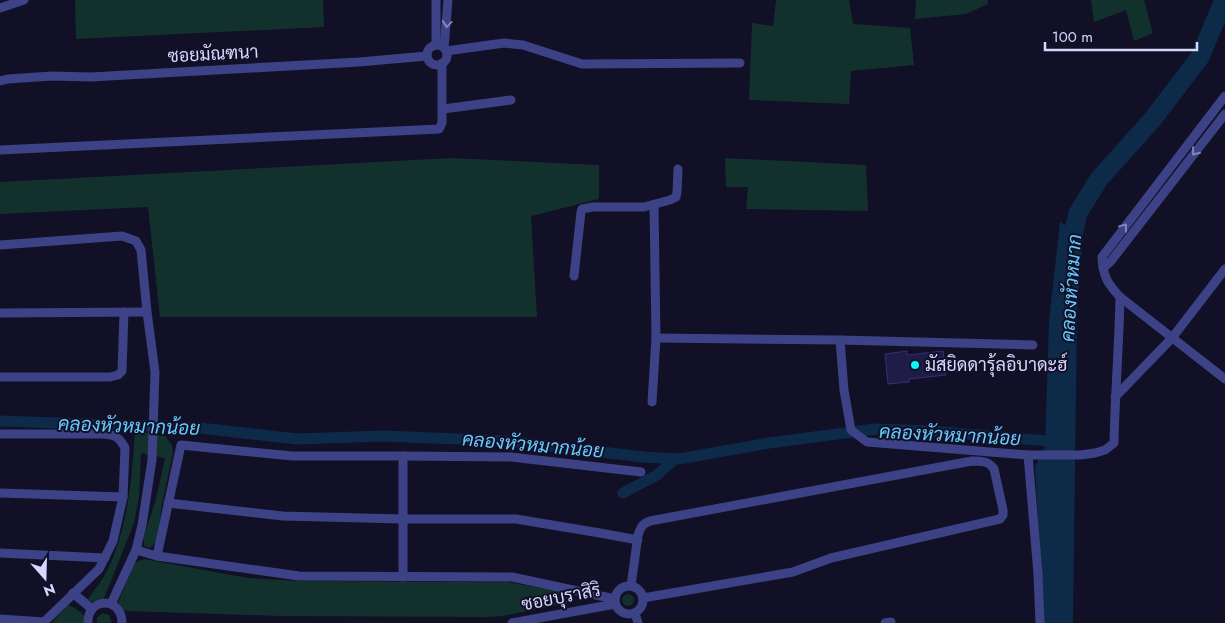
<svg xmlns="http://www.w3.org/2000/svg" width="1225" height="623" font-family="Jost,Sarabun,sans-serif">
  <style>
    .green { fill: #13312c }
    .water { fill: #0d2a49 }
    .lines { fill: none; stroke-linecap: round; stroke-linejoin: round }
    .canal { stroke: #0d2a49; stroke-width: 11 }
    .river { stroke: #0d2a49; stroke-width: 19 }
    .building { fill: #201c48; stroke: #342f74 }
    .street { stroke: #3c4285; stroke-width: 9 }
    .oneway { stroke: #8285bb }
    .poi-dot { fill: #06fbf5; stroke: #111027; stroke-width: 2 }
    .labels { text-anchor: middle; dominant-baseline: central; stroke-width: 4; stroke-linejoin: round; paint-order: stroke }
    .street-label { font-size: 18px; fill: #d7d7fe; stroke: #111027 }
    .poi-label { font-size: 18px; fill: #d7d7fe; stroke: #111027; text-anchor: start }
    .water-label { font-size: 19px; font-style: italic; fill: #67cafd; stroke: #111027 }
  </style>
  <rect width="100%" height="100%" fill="#111027"/>
  <g class="green">
    <path d="M75,0H323L324,27L76,39Z"/>
    <path d="M776,0H849L853,24L910,28L914,65L851,71L849,104L749,100L752,23L773,26Z"/>
    <path d="M916,0H987L988,4L966,14L915,19Z"/>
    <path d="M1091,0H1144L1153,33L1134,41L1126,10L1094,22Z"/>
    <path d="M452,158L599,165V199L531,216L537,317H160L148,207L0,214V182Z"/>
    <path d="M725,158L866,165L868,211L746,209L748,187H726Z"/>
    <path d="M135,431L165,436L172,445L173,453L162,504L157,541L150,548L144,546V536L156,499L165,458L141,453L139,497L134,523L103,601L93,602L88,600C91,593 97,588 101,581C105,575 109,567 112,560C129,519 132,475 135,431Z"/>
    <path d="M144,559L248,578L298,581L507,582L571,593L575,599L573,602L502,616L487,617L281,616L128,611L123,610L118,602L134,564L138,561Z"/>
    <circle cx="628" cy="600" r="6"/>
    <path d="M67,605C76,607 85,614 87,623H52Z"/>
    <path d="M102,613L109,615L111,620V623H97V618Z"/>
  </g>
  <path class="water" d="M1060,222L1083,235L1077,313L1073,623H1044L1035,467L1045,446L1049,321Z"/>
  <g class="lines">
    <g class="canal">
      <path d="M0,421L200,428L297,439L383,436L507,441L644,457L679,459L769,443L875,429L932,431L1059,442"/>
      <path d="M623,493L657,475L675,459"/>
    </g>
    <path class="river" d="M1069,254L1078,213L1099,179L1152,120L1200,57L1224,0"/>
  </g>
  <path class="building" d="M907,351V355L943,351L946,375L909,379V382L888,384L885,354Z"/>
  <g class="lines">
    <g class="street">
      <path d="M436,0V44"/>
      <path d="M0,8L24,0"/>
      <circle cx="437" cy="55" r="10"/>
      <path d="M444,48L448,0"/>
      <path d="M446,51L504,43L523,45L582,64L740,63"/>
      <path d="M0,81L8,79L52,76L91,77L359,62L427,56"/>
      <path d="M1225,96L1102,257C1103,276 1107,283 1120,297L1225,379"/>
      <path d="M443,109L511,100"/>
      <path d="M0,150L439,129L442,123V63"/>
      <path d="M0,245L122,236L136,241L141,250L147,312L155,372L152,460L142,525L136,550L111,604"/>
      <path d="M1103,268L1111,261L1225,114"/>
      <path d="M574,276L581,212L582,209L593,207H644L670,200L676,197L677,192L678,169"/>
      <path d="M0,313L147,312"/>
      <path d="M656,338L840,340L1033,345"/>
      <path d="M840,340L844,390L851,430L867,442L1028,455H1080L1095,453L1105,450L1114,443C1115,394 1119,346 1120,297"/>
      <path d="M0,377H110L118,375L122,371L124,312"/>
      <path d="M1115,397L1172,338L1225,269"/>
      <path d="M652,402L656,338L654,205"/>
      <path d="M0,434H104C116,435 119,437 125,448L123,497L113,541L99,569L44,622V623"/>
      <path d="M1028,455L1038,574L1040,623"/>
      <path d="M0,493L123,497"/>
      <path d="M168,503L283,516L402,519H516L600,533L638,540"/>
      <path d="M136,550L157,556L299,576L512,577L615,599"/>
      <path d="M0,553L105,558"/>
      <path d="M157,556L181,445L292,456H403L511,457L641,472"/>
      <path d="M403,577V456"/>
      <path d="M631,586L638,535C641,527 642,524 650,521L972,461C981,461 989,461 994,469L1003,510V515L1000,519L831,558L793,572L643,598"/>
      <circle cx="629" cy="600" r="14"/>
      <path d="M73,593L92,609"/>
      <path d="M635,613L638,623"/>
      <path d="M0,619L44,622"/>
      <path d="M88,623C87,597 122,596 122,623"/>
      <path d="M512,623L615,604"/>
      <path d="M885,623L891,622"/>
    </g>
  </g>
  <defs><path id="oneway-chevron" d="M-2-3.5L2.5 0L-2 3.5" fill="none" stroke-width="1.6" stroke-linecap="round" stroke-linejoin="round" transform="scale(1.25)"/></defs>
  <g class="oneway">
    <use href="#oneway-chevron" transform="translate(447 24) rotate(95)"/>
    <use href="#oneway-chevron" transform="translate(1195 152) rotate(128)"/>
    <use href="#oneway-chevron" transform="translate(1124 227) rotate(-53)"/>
  </g>
  <circle class="poi-dot" cx="915" cy="365" r="5"/>
  <g class="labels">
    <g class="street-label">
      <text transform="translate(213 54) rotate(-3)">ซอยมัณฑนา</text>
      <text transform="translate(561 597) rotate(-11)">ซอยบุราสิริ</text>
    </g>
    <g class="poi-label">
      <text x="925" y="365">มัสยิดดารุ้ลอิบาดะฮ์</text>
    </g>
    <g class="water-label">
      <text transform="translate(1071 288) rotate(-86)">คลองหัวหมาก</text>
      <text transform="translate(129 426) rotate(2)">คลองหัวหมากน้อย</text>
      <text transform="translate(950 435) rotate(3)">คลองหัวหมากน้อย</text>
      <text transform="translate(533 445) rotate(5)">คลองหัวหมากน้อย</text>
    </g>
  </g>
  <g transform="translate(45 578) rotate(160)" stroke="#111027" stroke-width="4" paint-order="stroke">
  <path d="M0-4L9 19L0 12L-9 19Z" fill="#d7d7fe"/>
  <text y="-8" font-size="14" font-weight="bold" text-anchor="middle" fill="#d7d7fe">N</text>
  </g>
  <path d="M1045 42v8h152v-8" fill="none" stroke="#d7d7fe" stroke-width="2.5"/>
  <text x="1052" y="42" font-size="15" fill="#d7d7fe" stroke="#111027" stroke-width="4" paint-order="stroke">100 m</text>
</svg>
